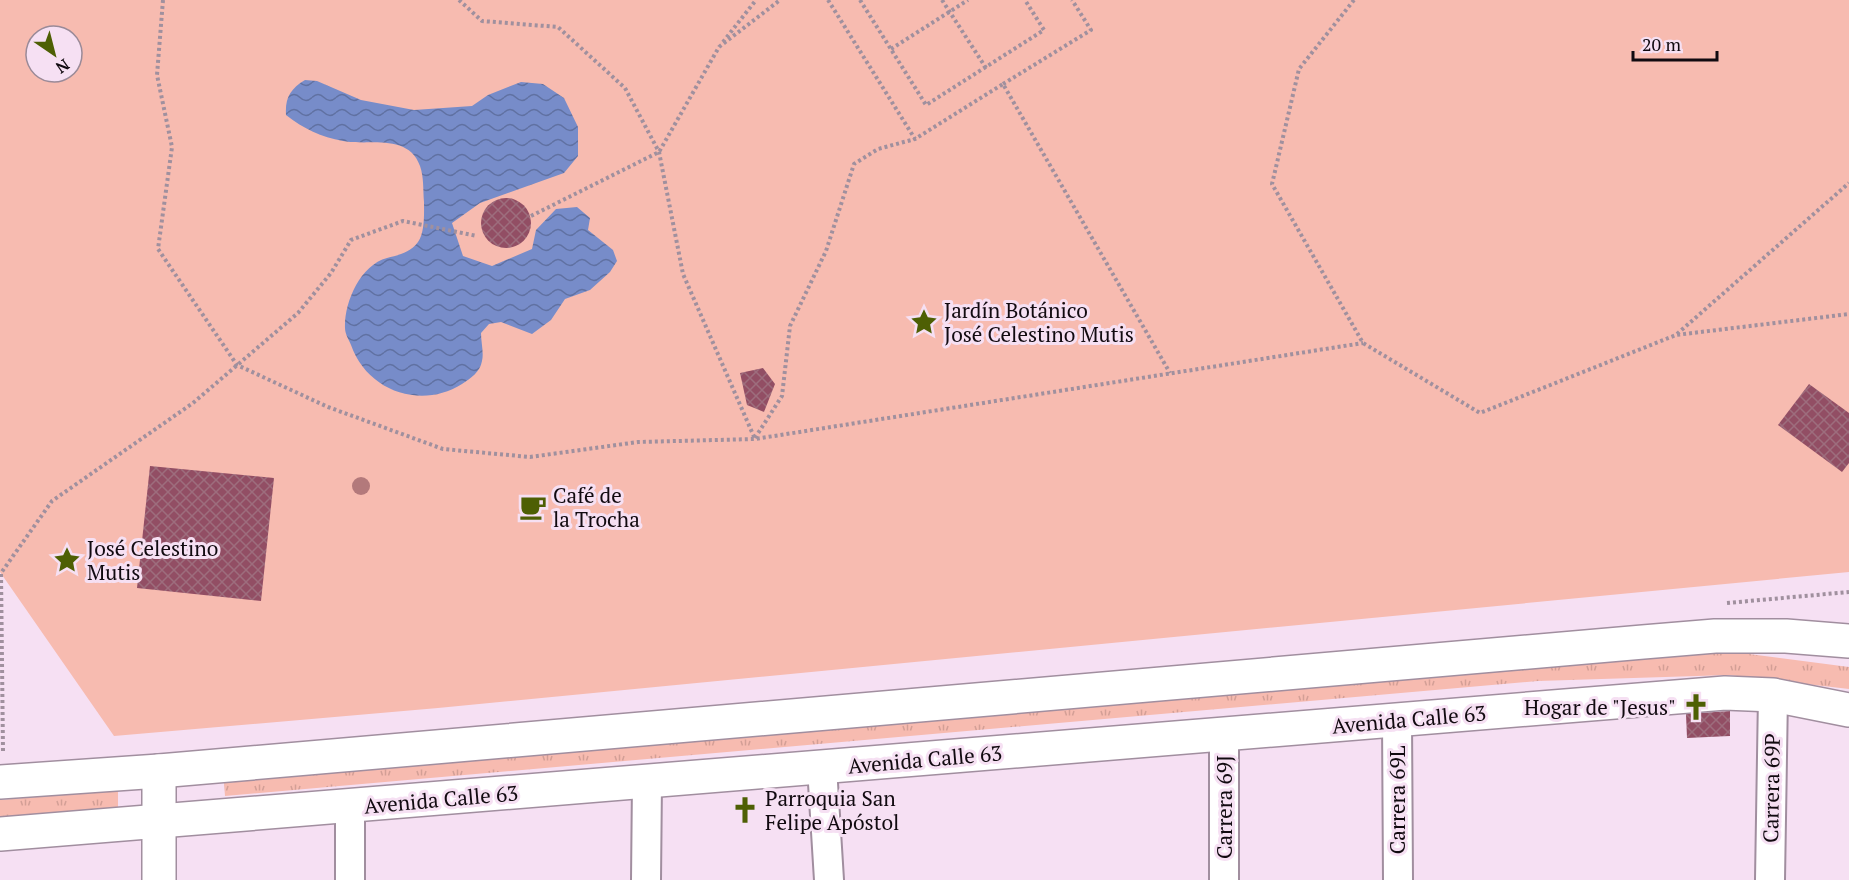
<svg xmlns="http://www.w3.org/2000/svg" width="1849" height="880" font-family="'PT Serif',serif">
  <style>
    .grass { fill: url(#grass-tufts) }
    .garden { fill: #f7bbb0; fill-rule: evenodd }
    .water { fill: url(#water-waves) }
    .building { fill: url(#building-cross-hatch) }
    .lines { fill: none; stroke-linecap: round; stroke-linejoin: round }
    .minor-casing { stroke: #a18e9f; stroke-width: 32 }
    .tertiary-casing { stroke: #a18e9f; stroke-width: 36 }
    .secondary-casing { stroke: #a18e9f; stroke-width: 36 }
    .path { stroke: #a0909e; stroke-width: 4; stroke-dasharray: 3 3; stroke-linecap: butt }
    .minor { stroke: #fff; stroke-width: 28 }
    .tertiary { stroke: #fff; stroke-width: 33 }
    .secondary { stroke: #fff; stroke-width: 33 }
    .tree { fill: #b3797b }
    .labels { text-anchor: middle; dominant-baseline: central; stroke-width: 6; stroke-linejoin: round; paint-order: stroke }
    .poi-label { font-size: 21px; fill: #110a10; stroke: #f6e0f3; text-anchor: start }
    .street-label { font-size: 21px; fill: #110a10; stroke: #f6e0f3 }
  </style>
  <defs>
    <pattern id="grass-tufts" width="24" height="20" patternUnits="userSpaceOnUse" patternTransform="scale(1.5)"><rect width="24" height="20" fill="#f7bbb0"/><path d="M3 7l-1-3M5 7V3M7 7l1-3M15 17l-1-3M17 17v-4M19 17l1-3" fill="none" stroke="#d39f96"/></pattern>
    <pattern id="water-waves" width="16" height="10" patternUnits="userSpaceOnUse" patternTransform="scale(1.5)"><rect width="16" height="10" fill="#778cc9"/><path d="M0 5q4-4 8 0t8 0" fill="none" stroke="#6071a2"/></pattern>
    <pattern id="building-cross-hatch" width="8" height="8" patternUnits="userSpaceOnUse" patternTransform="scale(1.5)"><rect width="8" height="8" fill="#924e64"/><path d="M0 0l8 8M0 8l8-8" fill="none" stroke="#9d6d7d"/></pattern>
  </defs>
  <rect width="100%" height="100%" fill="#f6e0f3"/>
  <g class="grass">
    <path d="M1726,651L1849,667V689L1729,675L1538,681L225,796L224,783L298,776L313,765Z"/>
    <path d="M118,790V808L0,819V800Z"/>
  </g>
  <path class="garden" d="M0,0H1849V572L438,708L114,736L0,572ZM36,36H72V72H36Z"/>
  <path class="water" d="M305,80L317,81L361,100L414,110L472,106L488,95L521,82L543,84L564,98L578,127V156L564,173L480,203L452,223L463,256L492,266L532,249L536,230L556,209L577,207L590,218L588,230L613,250L617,261L610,272L590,290L565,299L551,320L532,334L501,322L489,324L481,333C481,342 484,353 482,361C480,372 471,378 462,384C421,410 367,391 351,345C349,340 345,334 345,328C344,303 360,265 387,258C398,255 410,253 418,242C425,232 424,214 424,202C423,191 424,177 420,166C408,133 368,146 343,141C321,137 304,129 286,115C285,98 290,89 305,80Z"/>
  <g class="building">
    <circle cx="506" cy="223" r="25"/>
    <path d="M763,368L775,384L764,412L747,405L740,373Z"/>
    <path d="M1809,384L1849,413V463L1842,472L1778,425Z"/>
    <path d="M150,466L274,478L261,601L137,588Z"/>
    <path d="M1730,711V736L1687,738L1686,714Z"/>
  </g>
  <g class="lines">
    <defs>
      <g id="minor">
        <path d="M1397,720L1398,880"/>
        <path d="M1224,734V880"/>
        <path d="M822,767L829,880"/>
        <path d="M350,806V880"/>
        <path d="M646,880L647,782"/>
        <path d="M1770,880L1773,695"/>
      </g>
      <path id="tertiary" d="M159,771V880"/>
      <g id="secondary">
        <path d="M0,782L159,771L1643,642L1715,636H1786L1849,641"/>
        <path d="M0,834L1725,693L1773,695L1849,710"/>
      </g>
    </defs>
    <use href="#minor" class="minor-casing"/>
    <use href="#tertiary" class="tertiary-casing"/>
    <use href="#secondary" class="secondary-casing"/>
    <g class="path">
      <path d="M163,0L157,75L172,147L158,249L237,365L328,407L443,449L530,457L638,442L755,439L1363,343"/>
      <path d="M459,0L482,21L558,27L625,88L659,152L683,274L755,439"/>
      <path d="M828,0L915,139L1003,84L1170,373"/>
      <path d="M860,0L926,105L1044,30L1025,0"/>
      <path d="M942,0L986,68"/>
      <path d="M1354,0L1299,69L1272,184L1363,343L1480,413L1676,335L1849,314"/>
      <path d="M723,42L756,0"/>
      <path d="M891,49L968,0"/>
      <path d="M1003,84L1091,30L1072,0"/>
      <path d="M531,216L659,152L719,47L780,0"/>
      <path d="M1677,334L1849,183"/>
      <path d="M755,438L782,396L790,326L826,251L854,164L878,149L915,139"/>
      <path d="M1727,603L1849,592"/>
      <path d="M3,751L1,573L52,501L193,403L298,313L331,273L351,240L403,221L477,236"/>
    </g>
    <use href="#minor" class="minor"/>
    <use href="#tertiary" class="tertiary"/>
    <use href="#secondary" class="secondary"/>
  </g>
  <circle class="tree" cx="361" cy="486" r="9"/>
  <defs>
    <symbol id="sight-bare" viewBox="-9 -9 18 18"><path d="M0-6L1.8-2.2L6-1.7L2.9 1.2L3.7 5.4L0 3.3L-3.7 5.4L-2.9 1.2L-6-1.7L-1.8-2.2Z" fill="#4e5f04" stroke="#f6e0f3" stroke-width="2.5" paint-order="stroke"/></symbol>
    <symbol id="cafe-bare" viewBox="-9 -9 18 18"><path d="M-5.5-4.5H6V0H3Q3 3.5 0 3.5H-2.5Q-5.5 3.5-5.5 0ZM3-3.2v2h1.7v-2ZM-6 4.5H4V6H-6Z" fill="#4e5f04" stroke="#f6e0f3" stroke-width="2.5" paint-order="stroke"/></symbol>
    <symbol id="church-bare" viewBox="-9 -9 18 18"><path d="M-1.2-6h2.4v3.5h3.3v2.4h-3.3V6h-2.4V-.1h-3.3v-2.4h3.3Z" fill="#4e5f04" stroke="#f6e0f3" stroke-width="2.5" paint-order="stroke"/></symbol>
  </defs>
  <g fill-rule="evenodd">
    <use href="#sight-bare" x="905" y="303" width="38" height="38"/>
    <use href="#cafe-bare" x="514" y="488" width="38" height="38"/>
    <use href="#sight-bare" x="48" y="541" width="38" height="38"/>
    <use href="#church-bare" x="1677" y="688" width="38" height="38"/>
    <use href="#church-bare" x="726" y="791" width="38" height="38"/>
  </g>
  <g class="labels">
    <g class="poi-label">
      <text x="944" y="310">Jardín Botánico<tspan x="944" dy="24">José Celestino Mutis</tspan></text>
      <text x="553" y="495">Café de<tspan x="553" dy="24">la Trocha</tspan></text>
      <text x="87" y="548">José Celestino<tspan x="87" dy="24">Mutis</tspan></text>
      <text x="1676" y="707" text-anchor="end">Hogar de "Jesus"</text>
      <text x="765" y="798">Parroquia San<tspan x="765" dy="24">Felipe Apóstol</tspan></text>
    </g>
    <g class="street-label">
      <text transform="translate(1409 719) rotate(-5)">Avenida Calle 63</text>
      <text transform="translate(925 759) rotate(-5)">Avenida Calle 63</text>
      <text transform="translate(1771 788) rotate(-89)">Carrera 69P</text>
      <text transform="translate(441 799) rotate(-5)">Avenida Calle 63</text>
      <text transform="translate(1397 800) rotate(-90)">Carrera 69L</text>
      <text transform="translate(1224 807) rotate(-90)">Carrera 69J</text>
    </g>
  </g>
  <g transform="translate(54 54) rotate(145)"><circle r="28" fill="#f6e0f3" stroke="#9a8a98" stroke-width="1.5"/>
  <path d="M0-4.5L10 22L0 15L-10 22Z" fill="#4e5f04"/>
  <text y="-9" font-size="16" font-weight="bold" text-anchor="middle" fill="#110a10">N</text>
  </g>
  <path d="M1633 51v9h84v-9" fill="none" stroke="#110a10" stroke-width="3"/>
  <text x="1642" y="51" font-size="18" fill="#110a10" stroke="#f6e0f3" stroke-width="4.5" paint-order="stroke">20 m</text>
</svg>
